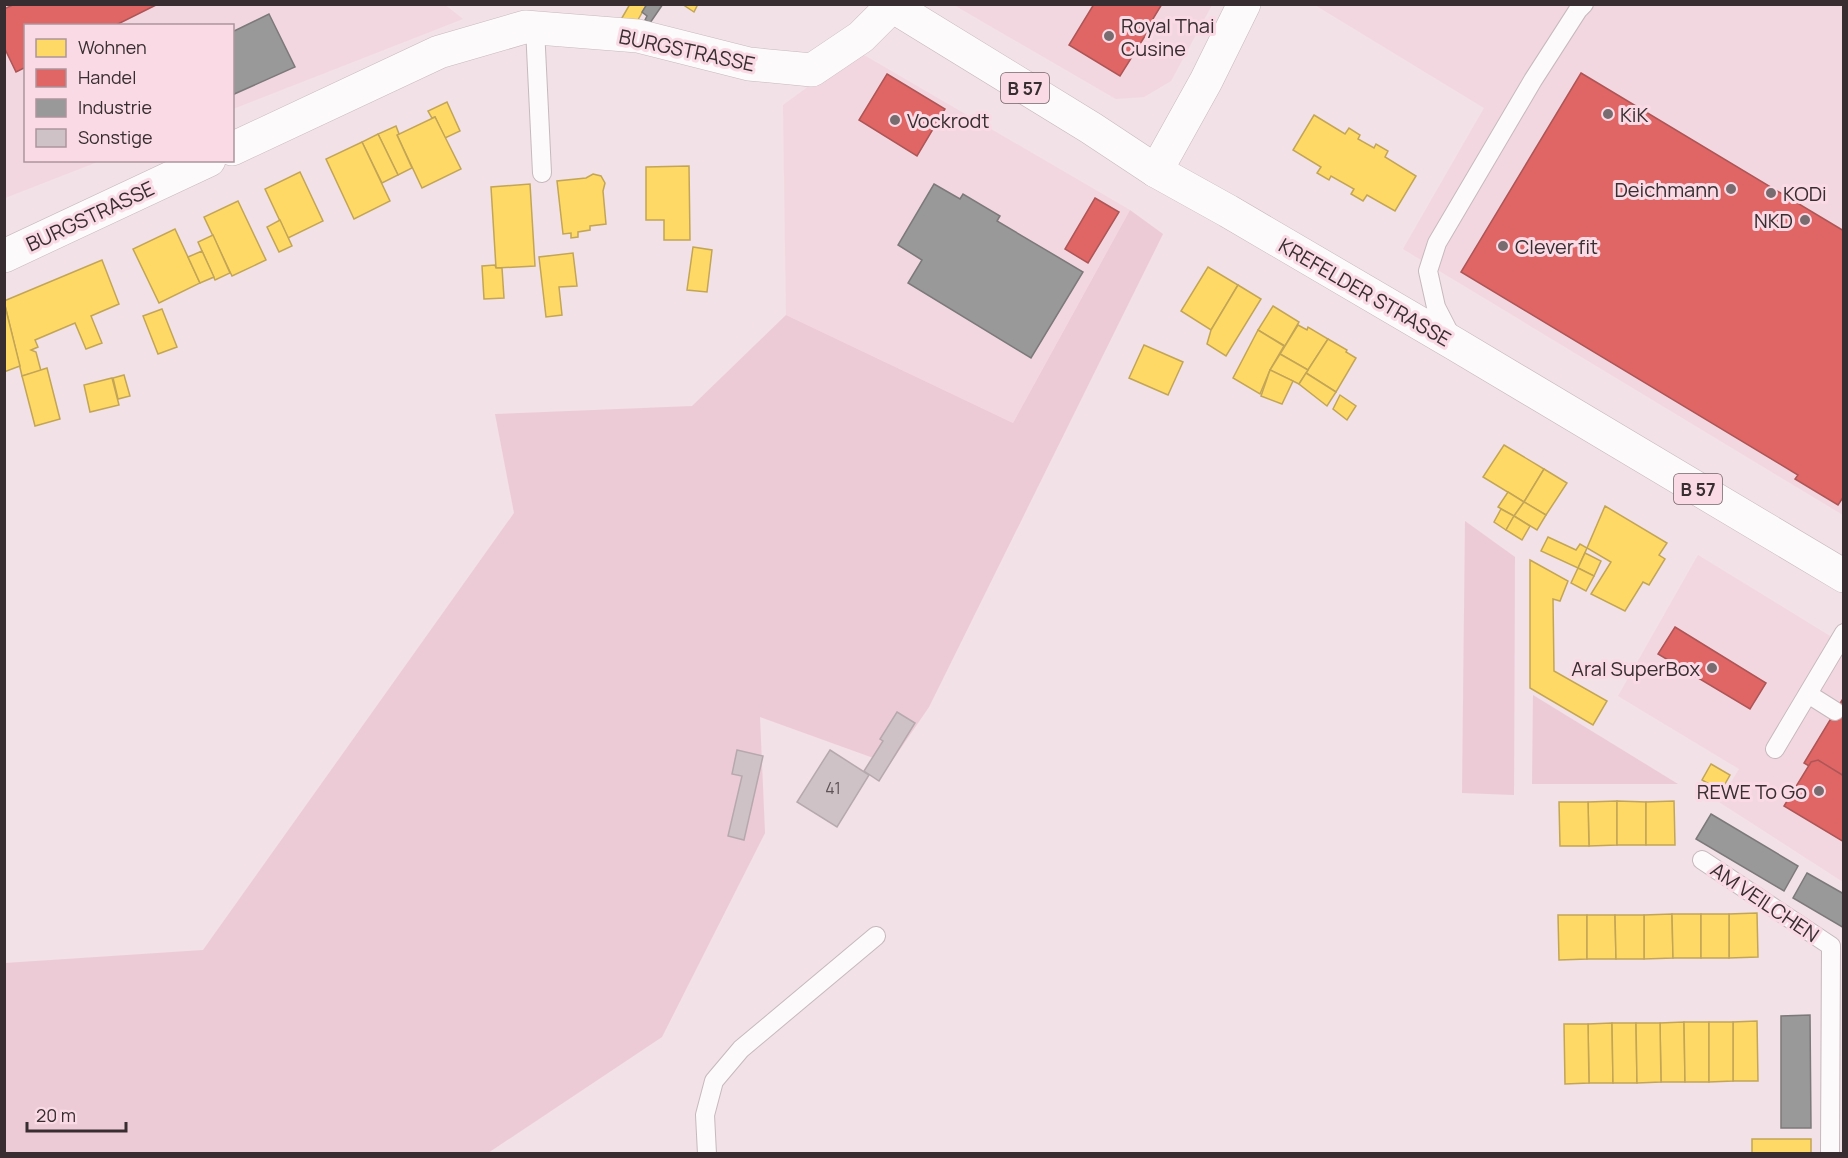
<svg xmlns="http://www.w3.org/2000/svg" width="1848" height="1158" font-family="Manrope,sans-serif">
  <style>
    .built { fill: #f3d7e0 }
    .green { fill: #eccbd6 }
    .homes { fill: #ffd966; stroke: #c3a556; stroke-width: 1.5 }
    .shops { fill: #e06666; stroke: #ae5556; stroke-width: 1.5 }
    .industry { fill: #999; stroke: #7c797a; stroke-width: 1.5 }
    .building { fill: #cfc2c6; stroke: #b6a9ae; stroke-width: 1.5 }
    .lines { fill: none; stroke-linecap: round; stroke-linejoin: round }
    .lane-casing { stroke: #c6b9be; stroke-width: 20 }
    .street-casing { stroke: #c6b9be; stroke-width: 34 }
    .primary-casing { stroke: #c6b9be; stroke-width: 34 }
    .lane { stroke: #fdfafb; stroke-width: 18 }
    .street { stroke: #fdfafb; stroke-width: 33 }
    .primary { stroke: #fdfafb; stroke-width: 33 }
    .poi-dot { fill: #796c71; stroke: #f9dae5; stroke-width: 2 }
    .labels { text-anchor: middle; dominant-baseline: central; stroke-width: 6; stroke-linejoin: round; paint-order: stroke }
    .number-label { font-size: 16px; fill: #5e5256 }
    .shield { fill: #f9dae5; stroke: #726167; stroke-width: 1.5 }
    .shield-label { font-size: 18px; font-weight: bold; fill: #382d31 }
    .poi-label { font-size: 20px; fill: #382d31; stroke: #f9dae5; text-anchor: start }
    .street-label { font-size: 20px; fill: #382d31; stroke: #f9dae5 }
  </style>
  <rect width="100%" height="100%" fill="#f2e1e7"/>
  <g class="built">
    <path d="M444,4L463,19L233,109L232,26H26V160L100,161L5,198V5Z"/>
    <path d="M954,5H1212L1171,81L1144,97L1116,99Z"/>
    <path d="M1315,5H1843V515L1403,249L1484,108Z"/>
    <path d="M857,51L1130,210L1013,423L786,315L783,105Z"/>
    <path d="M1698,555L1843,644V882L1719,802L1739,769L1618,696Z"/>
  </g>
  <g class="green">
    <path d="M1130,210L1163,234L929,707L890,764L760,717L765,833L662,1037L488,1153L5,1154V963L203,950L514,513L495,414L692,406L786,315L1013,423Z"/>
    <path d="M1465,521L1515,557L1514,795L1462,793Z"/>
    <path d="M1533,695L1678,784H1532Z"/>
  </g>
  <g class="homes">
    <path d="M630,4H647L635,25L619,23Z"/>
    <path d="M682,4H698L694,12Z"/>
    <path d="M447,102L460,131L445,138L435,117L432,118L428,111Z"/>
    <path d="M1314,115L1345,134L1349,128L1360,135L1358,139L1374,148L1376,144L1388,151L1385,157L1416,176L1395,211L1367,195L1363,201L1351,194L1354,189L1331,176L1329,180L1317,173L1321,167L1293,150Z"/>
    <path d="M435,117L461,169L422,188L397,135Z"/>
    <path d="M396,126L399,134L397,135L412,168L398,175L378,134Z"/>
    <path d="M378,134L398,175L382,183L362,142Z"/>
    <path d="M362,142L390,201L354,219L326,159Z"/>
    <path d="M689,166L690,240H664V220H646V167Z"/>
    <path d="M300,172L323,221L288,238L265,189Z"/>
    <path d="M593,174L601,176L605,183L603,191L606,224L590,226V230L578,232V237L571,238V233L563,234L557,181L586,178Z"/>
    <path d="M530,184L535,266L496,268L491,187Z"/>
    <path d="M238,201L266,260L232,276L204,217Z"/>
    <path d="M280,220L292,246L279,252L267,227Z"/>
    <path d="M175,229L200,283L159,303L133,249Z"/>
    <path d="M213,235L230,273L215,280L198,242Z"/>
    <path d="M693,247L712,250L707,292L687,290Z"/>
    <path d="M202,251L214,277L200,283L188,257Z"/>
    <path d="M573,253L577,286L559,287L562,315L546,317L539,257Z"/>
    <path d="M102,260L119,304L91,316L102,343L86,349L75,323L35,340L38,347L31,350L36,352L41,371L22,376L4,301Z"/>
    <path d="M495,265L496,268H502L504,298L484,299L482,266Z"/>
    <path d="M1208,267L1238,285L1211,330L1181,311Z"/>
    <path d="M1238,285L1261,299L1226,356L1207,344L1211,330Z"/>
    <path d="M4,302L20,366L4,372Z"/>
    <path d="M1273,306L1299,322L1285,346L1258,330Z"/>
    <path d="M162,309L177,347L158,354L143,316Z"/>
    <path d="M1298,325L1307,330L1308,327L1328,339L1308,370L1280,354Z"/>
    <path d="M1258,330L1284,346L1270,370L1260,394L1233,378Z"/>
    <path d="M1328,339L1347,350L1346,352L1356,358L1336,392L1306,373Z"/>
    <path d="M1144,345L1183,362L1168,395L1129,378Z"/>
    <path d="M1280,354L1308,370L1299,384L1270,370Z"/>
    <path d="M47,368L60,419L35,426L22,376Z"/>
    <path d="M1270,370L1293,381L1282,404L1261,396Z"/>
    <path d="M1306,373L1336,392L1327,406L1299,384Z"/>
    <path d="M124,375L130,396L118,399L113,378Z"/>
    <path d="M112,378L119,405L90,412L84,385Z"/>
    <path d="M1340,395L1356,406L1347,420L1333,409Z"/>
    <path d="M1504,445L1544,469L1524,502L1483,477Z"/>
    <path d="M1544,469L1567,483L1546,515L1524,502Z"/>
    <path d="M1508,492L1524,502L1514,516L1498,507Z"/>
    <path d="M1524,502L1546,515L1537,530L1514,516Z"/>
    <path d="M1605,506L1667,543L1659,555L1665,559L1649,585L1643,582L1625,611L1591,594L1611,562L1587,548Z"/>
    <path d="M1501,509L1514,516L1506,530L1494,522Z"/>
    <path d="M1514,516L1530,526L1522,540L1506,530Z"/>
    <path d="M1548,537L1576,550L1580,544L1587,548L1578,568L1541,551Z"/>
    <path d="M1585,553L1601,561L1594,576L1578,568Z"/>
    <path d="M1530,560L1568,581L1560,601L1553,599L1554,671L1607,701L1593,725L1530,688Z"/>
    <path d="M1578,568L1594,576L1586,591L1571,583Z"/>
    <path d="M1711,764L1730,775L1721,791L1702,780Z"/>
    <path d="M1617,801V845L1589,846L1588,802Z"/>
    <path d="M1617,801L1646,802V845H1617Z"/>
    <path d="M1674,801L1675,845H1646V802Z"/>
    <path d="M1559,802H1588L1589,846H1560Z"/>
    <path d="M1757,913L1758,957L1729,958V914Z"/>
    <path d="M1672,914L1673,958L1644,959V915Z"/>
    <path d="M1672,914H1701V958H1673Z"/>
    <rect x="1701" y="914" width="28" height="44"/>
    <path d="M1558,915H1587V959L1559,960Z"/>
    <path d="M1587,915H1615L1616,959H1587Z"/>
    <path d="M1615,915H1644V959H1616Z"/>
    <path d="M1757,1021L1758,1081H1733V1022Z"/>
    <path d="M1684,1022L1685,1082H1661L1660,1023Z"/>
    <path d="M1684,1022H1709V1082H1685Z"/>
    <path d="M1709,1022H1733V1081L1709,1082Z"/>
    <path d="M1612,1023L1613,1083H1589L1588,1024Z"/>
    <path d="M1612,1023H1636L1637,1083H1613Z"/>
    <path d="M1636,1023H1660L1661,1082L1637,1083Z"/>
    <path d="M1564,1024H1588L1589,1083L1565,1084Z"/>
    <rect x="1752" y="1139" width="59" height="15"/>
  </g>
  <g class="shops">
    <path d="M15,4H158L114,26H26V67L16,72L4,47V9Z"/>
    <path d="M1094,4H1162L1148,27L1150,28L1120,76L1069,45Z"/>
    <path d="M1581,73L1844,231V496L1838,505L1795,479L1798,475L1461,272Z"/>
    <path d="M887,74L945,109L917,156L859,120Z"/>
    <path d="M1095,198L1119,212L1088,263L1065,249Z"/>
    <path d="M1675,627L1766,683L1750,709L1658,654Z"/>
    <path d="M1844,697V787L1804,763Z"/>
    <path d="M1818,760L1844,776V842L1784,806L1811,762Z"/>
  </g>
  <g class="industry">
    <path d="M647,4H663L650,23L645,20L647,16L642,12Z"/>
    <path d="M269,14L295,67L232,95V32Z"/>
    <path d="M934,184L960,199L963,194L1000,216L997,221L1083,272L1031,358L908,283L922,260L898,245Z"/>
    <path d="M1711,814L1798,866L1784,891L1696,839Z"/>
    <path d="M1807,873L1844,894V928L1793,898Z"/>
    <path d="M1810,1015L1811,1128H1781V1016Z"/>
  </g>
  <g class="building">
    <path d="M897,712L915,723L879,781L864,771L883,741L880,739Z"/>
    <path d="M737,750L763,756L744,840L728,836L742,776L732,774Z"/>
    <path d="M830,750L869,775L837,827L797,802Z"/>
  </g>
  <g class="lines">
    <defs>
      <g id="lane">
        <path d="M535,28L542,173"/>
        <path d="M1452,338L1436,307L1428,271L1437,243L1533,80L1578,10L1584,4"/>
        <path d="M1808,694L1835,711"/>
        <path d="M1775,749L1844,633"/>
        <path d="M1702,860L1831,946L1830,1154"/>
        <path d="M707,1154L705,1115L714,1081L741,1049L876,936"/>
      </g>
      <g id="street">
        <path d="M232,149L439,52L525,27L638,36L749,64L812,70L861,37L892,6"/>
        <path d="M1156,171L1206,81L1244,4"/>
        <path d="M4,256L209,160"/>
      </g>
      <path id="primary" d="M889,4L1091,128L1156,171L1228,211L1455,344L1844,576"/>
    </defs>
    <use href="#lane" class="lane-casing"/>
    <use href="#street" class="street-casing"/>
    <use href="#primary" class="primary-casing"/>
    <use href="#lane" class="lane"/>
    <use href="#street" class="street"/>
    <use href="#primary" class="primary"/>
  </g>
  <g class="poi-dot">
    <circle cx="1109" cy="36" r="6"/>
    <circle cx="1608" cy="114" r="6"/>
    <circle cx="895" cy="120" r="6"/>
    <circle cx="1731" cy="189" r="6"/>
    <circle cx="1771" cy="193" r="6"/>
    <circle cx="1805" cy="220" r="6"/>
    <circle cx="1503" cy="246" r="6"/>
    <circle cx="1712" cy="668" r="6"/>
    <circle cx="1819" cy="791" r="6"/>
  </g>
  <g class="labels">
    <g class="number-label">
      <text x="833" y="788">41</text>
    </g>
    <g class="shield">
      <rect x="1001" y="73" width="48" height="30" rx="4.5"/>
      <rect x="1674" y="474" width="48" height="30" rx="4.5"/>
    </g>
    <g class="shield-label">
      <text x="1025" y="88">B 57</text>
      <text x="1698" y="489">B 57</text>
    </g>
    <g class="poi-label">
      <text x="1121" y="25">Royal Thai<tspan x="1121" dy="23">Cusine</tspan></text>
      <text x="1620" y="114">KiK</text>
      <text x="907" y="120">Vockrodt</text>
      <text x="1719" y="189" text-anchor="end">Deichmann</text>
      <text x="1783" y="193">KODi</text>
      <text x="1793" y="220" text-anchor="end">NKD</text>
      <text x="1515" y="246">Clever fit</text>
      <text x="1700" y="668" text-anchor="end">Aral SuperBox</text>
      <text x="1807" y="791" text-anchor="end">REWE To Go</text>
    </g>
    <g class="street-label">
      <text transform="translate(687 50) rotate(12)">BURGSTRASSE</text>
      <text transform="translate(90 216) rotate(-25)">BURGSTRASSE</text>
      <text transform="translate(1365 292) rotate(30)">KREFELDER STRASSE</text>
      <text transform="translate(1765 902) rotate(34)">AM VEILCHEN</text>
    </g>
  </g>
  <rect width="1848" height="1158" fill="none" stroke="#382d31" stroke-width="12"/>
  <rect x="24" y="24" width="210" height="138" fill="#f9dae5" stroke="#ac959d" stroke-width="1.5"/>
  <rect x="36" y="39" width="30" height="18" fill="#ffd966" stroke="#ac959d" stroke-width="1.5"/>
  <text x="78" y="54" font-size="18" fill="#382d31">Wohnen</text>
  <rect x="36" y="69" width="30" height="18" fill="#e06666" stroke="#ac959d" stroke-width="1.5"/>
  <text x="78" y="84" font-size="18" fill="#382d31">Handel</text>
  <rect x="36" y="99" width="30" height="18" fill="#999999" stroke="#ac959d" stroke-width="1.5"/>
  <text x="78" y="114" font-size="18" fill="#382d31">Industrie</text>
  <rect x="36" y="129" width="30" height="18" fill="#cfc2c6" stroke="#ac959d" stroke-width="1.5"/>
  <text x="78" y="144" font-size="18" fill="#382d31">Sonstige</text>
  <path d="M27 1122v9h99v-9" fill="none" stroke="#382d31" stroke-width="3"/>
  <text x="36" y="1122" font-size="18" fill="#382d31" stroke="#f9dae5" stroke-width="4.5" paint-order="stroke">20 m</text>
</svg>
